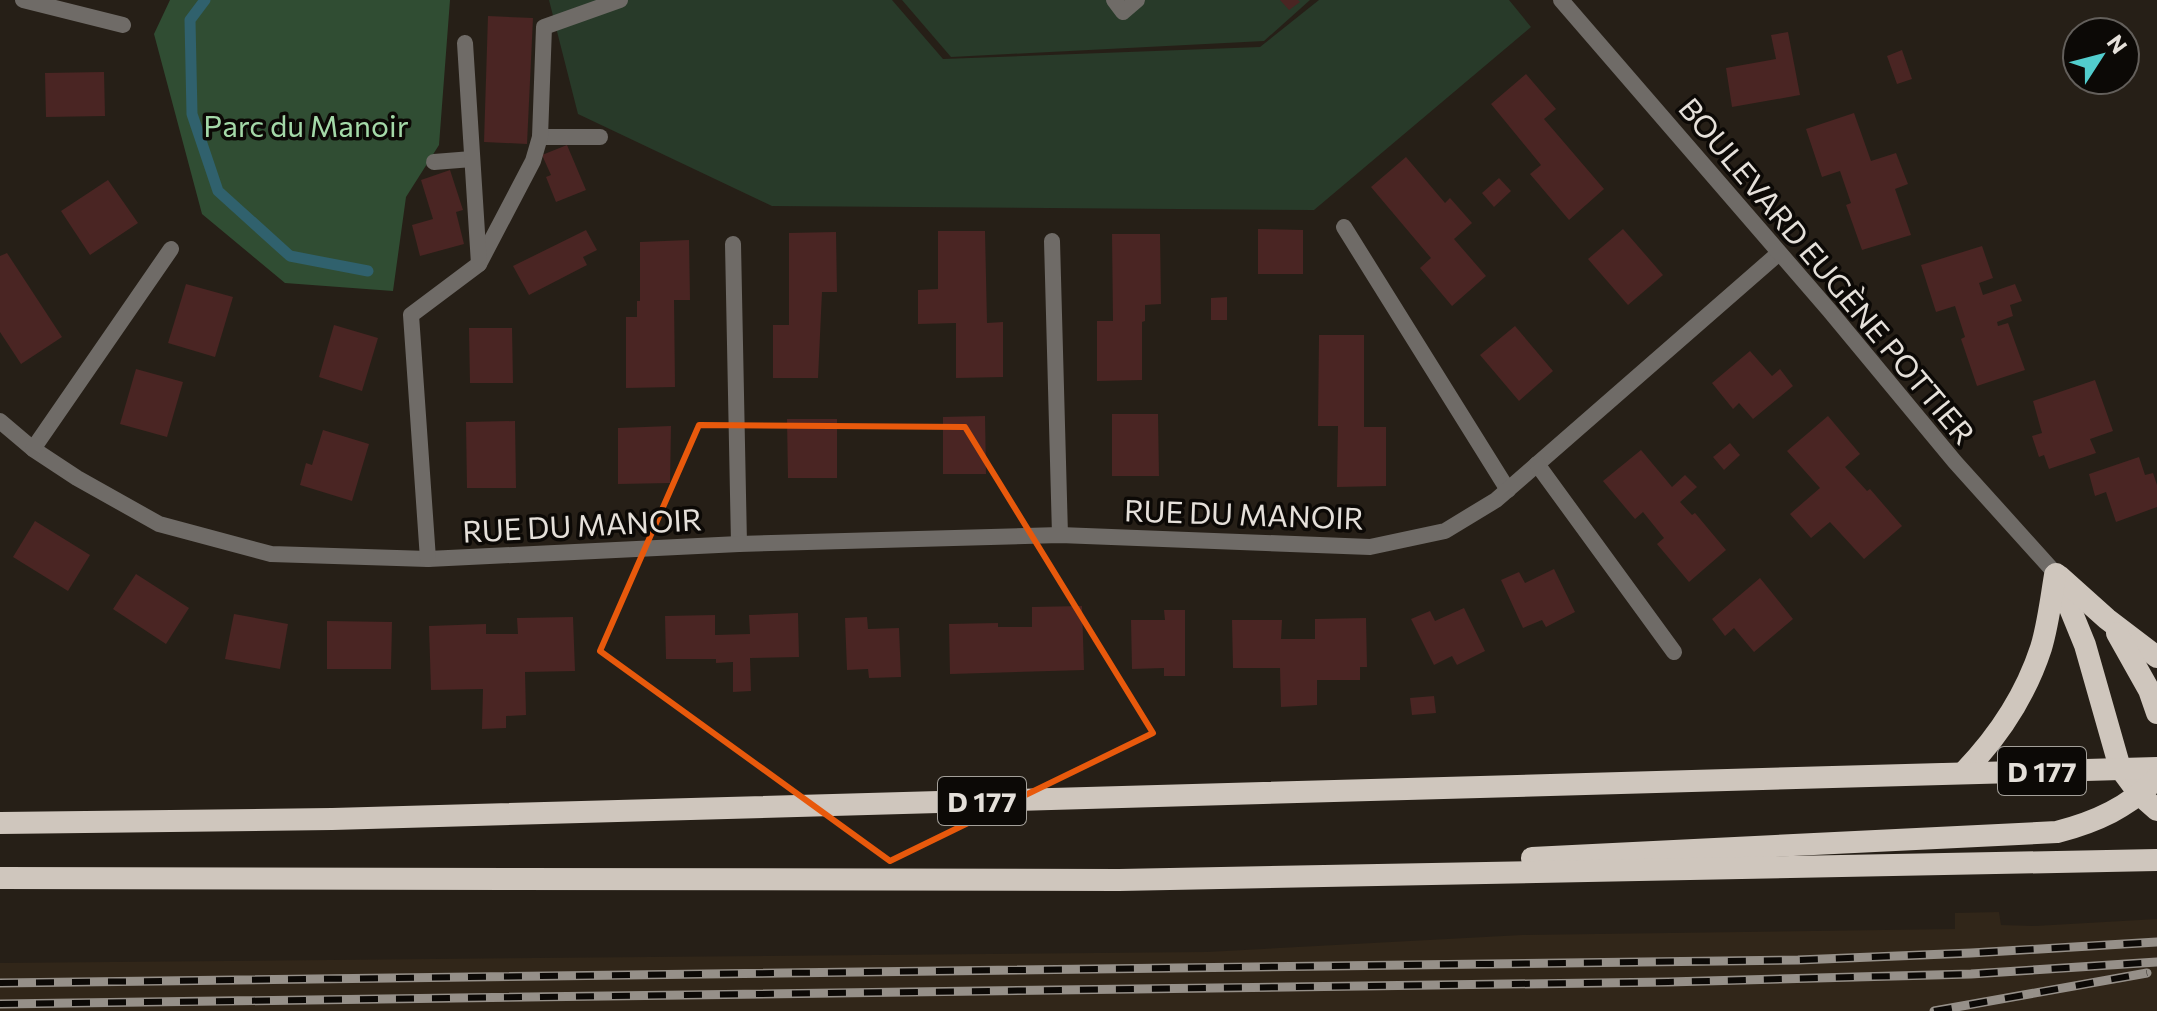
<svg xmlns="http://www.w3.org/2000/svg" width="2157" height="1011" font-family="Commissioner,sans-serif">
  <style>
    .built { fill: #312619 }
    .green { fill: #283a29 }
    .forest { fill: #304d33 }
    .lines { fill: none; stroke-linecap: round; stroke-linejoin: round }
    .stream { stroke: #30616d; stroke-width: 11 }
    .building { fill: #4a2523 }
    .service { stroke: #6f6b67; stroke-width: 16 }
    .minor { stroke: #6f6b67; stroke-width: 16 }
    .tertiary { stroke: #6f6b67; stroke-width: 16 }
    .trunk { stroke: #cfc6bd; stroke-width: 22 }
    .rail-casing { stroke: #969089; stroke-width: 9 }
    .rail { stroke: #0c0906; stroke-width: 6; stroke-dasharray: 18; stroke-linecap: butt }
    .marked { fill: none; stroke: #e8590c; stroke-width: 6; stroke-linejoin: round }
    .labels { text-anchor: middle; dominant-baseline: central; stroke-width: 7; stroke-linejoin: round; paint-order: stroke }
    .shield { fill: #0c0906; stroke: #a4a09a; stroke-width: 2 }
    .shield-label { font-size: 28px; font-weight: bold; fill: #e5e0da }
    .park-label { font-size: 30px; fill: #a4d9a8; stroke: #0c0906 }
    .street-label { font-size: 30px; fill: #e5e0da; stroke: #0c0906 }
  </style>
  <rect width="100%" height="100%" fill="#261f17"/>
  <path class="built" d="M1999,912L2001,925L2035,926L2157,919V1011H0V963L1207,952L1522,935L1955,929V913Z"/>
  <g class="green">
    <path d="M549,0H892L943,59L1260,47L1319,0H1509L1531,27L1314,210L772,206L578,114Z"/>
    <path d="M902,0H1310L1264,41L951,57Z"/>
  </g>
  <path class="forest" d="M170,0H450L439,145L406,197L393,291L285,283L202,214L154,34Z"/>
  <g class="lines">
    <path class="stream" d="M205,0L190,20L192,114L218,191L290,256L368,271"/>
  </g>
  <g class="building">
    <path d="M1280,0H1298L1300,2L1289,10Z"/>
    <path d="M488,16L533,18L527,144L484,142Z"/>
    <path d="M1788,32L1800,95L1732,107L1726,68L1776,59L1771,35Z"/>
    <path d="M1902,50L1912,79L1897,84L1887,56Z"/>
    <path d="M104,72L105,116L46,117L45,73Z"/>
    <path d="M1526,74L1556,109L1544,119L1604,189L1569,220L1530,174L1541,165L1491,104Z"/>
    <path d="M1854,113L1871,161L1896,153L1908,184L1895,189L1911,235L1862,250L1846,205L1851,203L1840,171L1822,177L1806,129Z"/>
    <path d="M567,145L586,190L556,202L546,177L551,175L542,155Z"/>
    <path d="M1406,157L1445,203L1450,198L1472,223L1454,239L1486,276L1452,306L1420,268L1431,258L1371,187Z"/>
    <path d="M450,170L463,210L456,212L464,244L420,256L412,225L433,219L421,180Z"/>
    <path d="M1499,178L1511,191L1494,207L1482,193Z"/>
    <path d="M108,180L138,223L90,255L61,211Z"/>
    <path d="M1258,229L1303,230V274H1258Z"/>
    <path d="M1623,229L1663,275L1628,305L1588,259Z"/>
    <path d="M586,230L597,250L583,257L587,265L529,295L513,266Z"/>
    <path d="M938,231H985L987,323L1003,322V377L956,378V323L918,324V290L938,289Z"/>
    <path d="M836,232L837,292H822L818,378H773V325H789V233Z"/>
    <path d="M1112,234H1160L1161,304L1145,305V321L1142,322V380L1097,381V321H1113Z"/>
    <path d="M689,240L690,300H674L675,387L626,388V317H637V301H640V242Z"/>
    <path d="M1982,246L1993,278L1979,283L1983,295L2015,284L2022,301L2010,305L2013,316L1997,322L1998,326L2008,323L2025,370L1977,386L1961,339L1965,337L1955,306L1936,312L1921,265Z"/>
    <path d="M7,253L62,337L21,364L0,332V256Z"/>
    <path d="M186,284L233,297L215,357L168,343Z"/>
    <path d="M1227,297V320H1211V298Z"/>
    <path d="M334,325L378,338L362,391L319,377Z"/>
    <path d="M1515,326L1553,371L1519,401L1480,355Z"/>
    <path d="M469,328H512L513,383H470Z"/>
    <path d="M1319,335H1364V427H1386V486L1337,487L1338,426H1318Z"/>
    <path d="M1750,351L1772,376L1780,369L1793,386L1753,419L1739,403L1733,409L1712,383Z"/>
    <path d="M136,369L183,382L167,437L120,424Z"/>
    <path d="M2095,380L2113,431L2090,439L2096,453L2049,469L2044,455L2039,457L2032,436L2042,433L2033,401Z"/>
    <path d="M1112,414H1158L1159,476H1112Z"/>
    <path d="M985,416L986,474H943V417Z"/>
    <path d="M1828,416L1860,454L1845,467L1867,491L1870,489L1902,526L1864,559L1830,522L1811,538L1790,514L1820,488L1787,451Z"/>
    <path d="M787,419H837V478H788Z"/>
    <path d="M515,421L516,488H467L466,422Z"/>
    <path d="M671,426L670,483L618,484V428Z"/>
    <path d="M323,430L369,444L352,501L300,485L306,463L312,465Z"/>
    <path d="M1730,443L1740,455L1724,470L1713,457Z"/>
    <path d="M1641,450L1672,487L1685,475L1697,487L1680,502L1692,515L1695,513L1726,550L1689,582L1657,544L1664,538L1643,512L1635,519L1603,481Z"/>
    <path d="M2139,457L2145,475L2153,473L2157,485V507L2116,522L2106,492L2095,496L2089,474Z"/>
    <path d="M35,521L90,555L68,591L13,557Z"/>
    <path d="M1554,569L1575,612L1546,627L1542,620L1523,628L1501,580L1519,572L1525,583Z"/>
    <path d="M136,574L189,608L166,644L113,609Z"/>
    <path d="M1760,578L1793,619L1754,652L1734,628L1725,636L1712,619Z"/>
    <path d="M1082,606L1084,670L950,674L949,624L998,623V627H1032V607Z"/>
    <path d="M1464,608L1485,651L1457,665L1452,656L1434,665L1411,619L1430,611L1435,621Z"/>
    <path d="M1164,610H1185V676H1164V668L1132,669L1131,620H1165Z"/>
    <path d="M798,613L799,657L750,658L751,691L733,692V662L716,663V659H666L665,616L715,615V635L750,634L749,615Z"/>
    <path d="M234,614L288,624L280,669L225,659Z"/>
    <path d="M573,617L575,671L525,672L526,715L506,716V728L482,729L483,689L431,690L429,626L486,624V634H518L517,618Z"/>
    <path d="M867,617L868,629L899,628L901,677L869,678L868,669L847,670L845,618Z"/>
    <path d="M1366,618L1367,667H1360V680H1317V705L1281,707L1280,668H1233L1232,620H1282L1281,639H1315V619Z"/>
    <path d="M327,621L392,622L391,669H327Z"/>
    <path d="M1434,696L1436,713L1412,715L1410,698Z"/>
  </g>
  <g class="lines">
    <g class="service">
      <path d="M1114,0L1123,12L1137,0"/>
      <path d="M540,137H600"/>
      <path d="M434,162L472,159"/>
      <path d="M479,264L533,161L540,137L544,27L620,0"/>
    </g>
    <g class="minor">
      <path d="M23,0L123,25"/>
      <path d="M1344,227L1508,490"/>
      <path d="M1052,241L1060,535"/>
      <path d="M733,244L739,544"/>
      <path d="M0,421L33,449L77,478L159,524L271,554L428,559L739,544L1060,535L1370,547L1445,531L1496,500L1779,253"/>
      <path d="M33,449L171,249"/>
      <path d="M1537,464L1674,652"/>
      <path d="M428,559L411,315L479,264L465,43"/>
    </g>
    <path class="tertiary" d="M1561,0L1829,310L1955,462L2056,574"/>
    <g class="trunk">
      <path d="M2056,574L2085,645L2120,768L2140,795L2157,810"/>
      <path d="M2059,576L2107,619L2157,657"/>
      <path d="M2117,633L2149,690L2157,713"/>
      <path d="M1963,773C1999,736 2025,697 2041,648C2048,625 2051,599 2055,575"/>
      <path d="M0,823L332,819L2157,768"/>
      <path d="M1532,858L2057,832C2096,822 2129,807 2157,778"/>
      <path d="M0,878L1119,880L2157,860"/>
    </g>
    <defs>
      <g id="rail">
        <path d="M0,983L1798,960L1971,953L2157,942"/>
        <path d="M0,1004L1668,982L1971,974L2157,962"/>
        <path d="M1934,1011L2147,973"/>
      </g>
    </defs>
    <use href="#rail" class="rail-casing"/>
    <use href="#rail" class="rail"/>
  </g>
  <path class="marked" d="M699,425L965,427L1153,733L890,861L600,651Z"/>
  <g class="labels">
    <g class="shield">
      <rect x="1998" y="747" width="88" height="48" rx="6"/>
      <rect x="938" y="777" width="88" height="48" rx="6"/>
    </g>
    <g class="shield-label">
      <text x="2042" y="771">D 177</text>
      <text x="982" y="801">D 177</text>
    </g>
    <g class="park-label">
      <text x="306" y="124">Parc du Manoir</text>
    </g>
    <g class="street-label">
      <text transform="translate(1828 270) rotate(50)">BOULEVARD EUGÈNE POTTIER</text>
      <text transform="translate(1244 513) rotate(2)">RUE DU MANOIR</text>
      <text transform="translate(582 524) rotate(-3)">RUE DU MANOIR</text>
    </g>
  </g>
  <g transform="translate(2101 56) rotate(54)"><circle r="38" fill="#0c0906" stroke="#635f5b" stroke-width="2"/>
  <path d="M0-6L14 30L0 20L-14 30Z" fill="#52cdcd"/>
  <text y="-12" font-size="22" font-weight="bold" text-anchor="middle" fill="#e5e0da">N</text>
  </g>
</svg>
